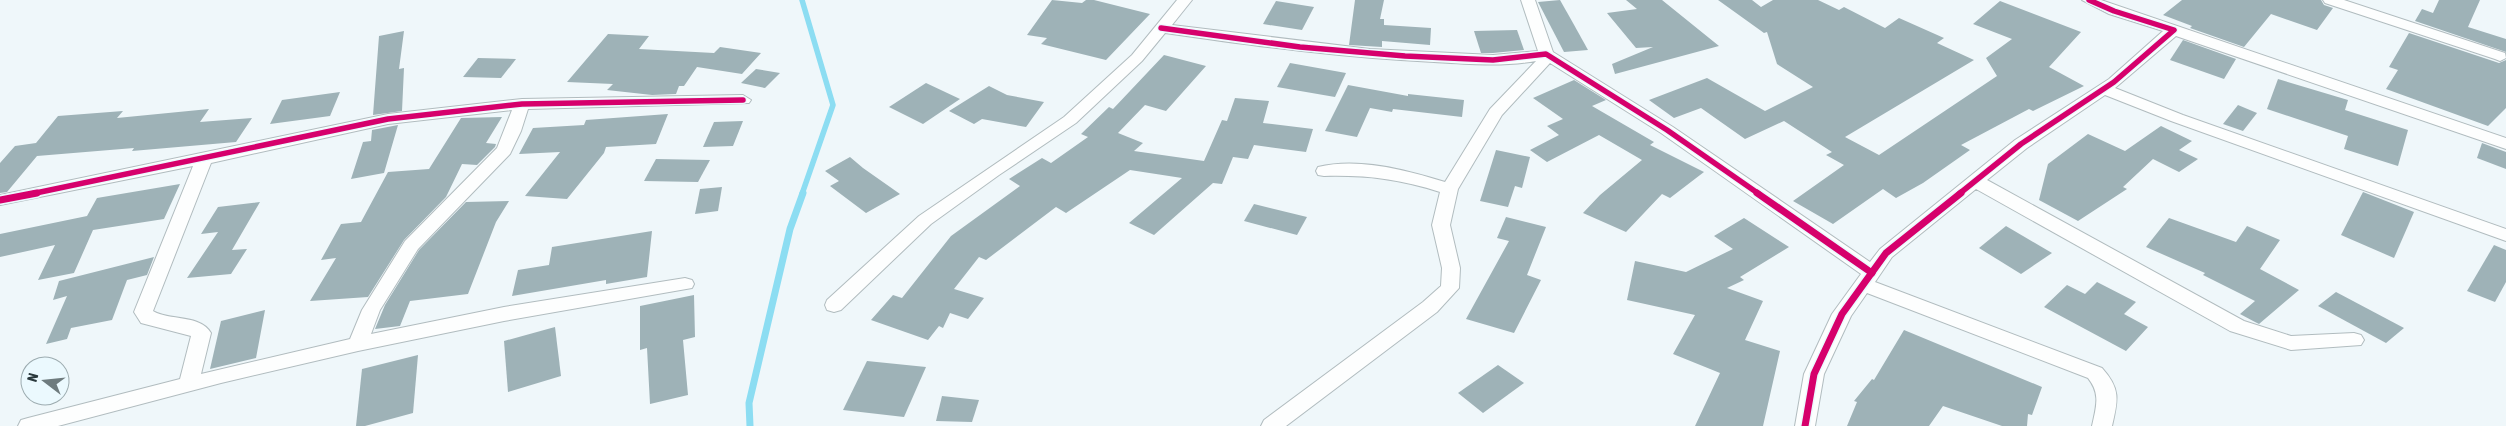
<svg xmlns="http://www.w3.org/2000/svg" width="2506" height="426" font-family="'Asap Condensed',sans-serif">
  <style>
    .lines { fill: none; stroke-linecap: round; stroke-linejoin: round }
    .stream-far1 { stroke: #8cddf2; stroke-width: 5.5 }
    .stream { stroke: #8cddf2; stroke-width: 7 }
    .building { fill: #9eb2b7 }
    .street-casing { stroke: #b1bcbf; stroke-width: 2 }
    .street { fill: #fdfefe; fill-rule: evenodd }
    .cycleway-far1-casing { stroke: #ebf9fe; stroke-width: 8 }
    .cycleway-casing { stroke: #ebf9fe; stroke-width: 10 }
    .cycleway-far1 { stroke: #d6006c; stroke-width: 5.5 }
    .cycleway { stroke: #d6006c; stroke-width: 7 }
  </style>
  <rect width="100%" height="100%" fill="#eff7fa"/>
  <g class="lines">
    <path class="stream-far1" d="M802,0L833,105L802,194"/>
    <path class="stream" d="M750,426L749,403L790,229L803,193"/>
  </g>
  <g class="building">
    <path d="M1052,0L1082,3L1086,0H1094L1150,14L1106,60L1041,44L1047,38L1027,35Z"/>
    <path d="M1355,0H1384L1380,19H1384V25L1431,28L1430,45L1382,41V47L1349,45Z"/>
    <path d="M1560,0L1573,23L1588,50L1564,52L1538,2Z"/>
    <path d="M1626,0H1662L1719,46L1615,74L1612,64L1653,47L1636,48L1607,13L1637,9Z"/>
    <path d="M1718,0H1752L1761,7L1773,0H1818L1839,10L1844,7L1885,28L1899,18L1944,38L1937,43L1974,60L1845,137L1879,155L1997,76L1986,58L2012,39L1973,24L2000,1L2081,32L2049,67L2084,86L2033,111L2029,109L1961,145L1970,150L1923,183L1896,198L1883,189L1833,224L1793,201L1844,165L1826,155L1832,152L1784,121L1745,139L1701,108L1674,118L1649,100L1707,78L1765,111L1813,87L1777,64L1767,32L1764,33Z"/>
    <path d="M2182,0H2321L2324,5L2333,8L2317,30L2271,14L2244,47L2190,28L2192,26L2163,15Z"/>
    <path d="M2439,0H2480L2468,27L2506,39V52L2415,21L2422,9L2433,13Z"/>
    <path d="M1276,1L1314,7L1302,30L1263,24Z"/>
    <path d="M1517,30L1524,50L1493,53H1481L1474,31Z"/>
    <path d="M404,31L399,69L404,68L402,111L373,115L379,36Z"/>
    <path d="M2409,33L2499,63L2506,60V108L2488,126L2386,89L2398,70L2389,67Z"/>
    <path d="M608,34L649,36L639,49L714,53L720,47L761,53L742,74L697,67L684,86H679L676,94L652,95L607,90L613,84L567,82Z"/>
    <path d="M2183,40L2236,59L2224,79L2170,60Z"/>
    <path d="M1164,55L1206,66L1166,111L1145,105L1118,133L1143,143L1134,151L1204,161L1222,120L1227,121L1235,98L1269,101L1263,123L1313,129L1306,152L1254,145L1248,159L1233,157L1222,184L1213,183L1154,235L1129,223L1182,178L1130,170L1066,213L1056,207L986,260L979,257L954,289L984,298L968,319L950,313L943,328L939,326L928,340L871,320L893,295L902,298L951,236L1020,186L1009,179L1042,158L1051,163L1088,137L1081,134L1109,107L1113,109Z"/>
    <path d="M478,58L516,59L501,78L463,77Z"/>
    <path d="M1290,63L1346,73L1335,97L1277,87Z"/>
    <path d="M756,69L780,73L765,88L741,83Z"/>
    <path d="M2278,79L2348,100L2345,110L2408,130L2398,166L2344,149L2348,136L2267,109Z"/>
    <path d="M1574,80L1606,100L1592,106L1654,142L1650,145L1704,172L1670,198L1662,194L1626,232L1583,213L1600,195L1642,160L1599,135L1547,162L1530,150L1559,135L1547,126L1563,119L1533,98Z"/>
    <path d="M926,83L960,99L923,124L889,107Z"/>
    <path d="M1348,85L1408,96V94L1464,100L1462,117L1393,109L1392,112L1370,108L1357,137L1325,131Z"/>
    <path d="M989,86L1007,95L1044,102L1026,127L982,119L974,124L949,111Z"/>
    <path d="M340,92L330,116L270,124L282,100Z"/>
    <path d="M2238,105L2257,113L2243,131L2223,124Z"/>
    <path d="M209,109L200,122L252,118L236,142L132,151L134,148L37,156L7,192L0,193V163L15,146L36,143L58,116L123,111L117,118Z"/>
    <path d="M668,114L656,144L606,147L604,153L567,199L525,196L560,152L519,154L533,128L584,125L586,120Z"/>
    <path d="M502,117L486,143L496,144L495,147L477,165L462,164L446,197L404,240L368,297L310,301L336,258L321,260L341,224L361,222L388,172L429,169L461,118Z"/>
    <path d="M743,121L733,146L703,147L714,122Z"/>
    <path d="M398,125L384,173L351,179L363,142L371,141L372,130Z"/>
    <path d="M2161,126L2192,141L2179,150L2198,159L2179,172L2153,159L2123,187L2127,189L2078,221L2039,200L2048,164L2088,134L2125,151Z"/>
    <path d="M2482,143L2506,152V169L2477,158Z"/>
    <path d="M1496,150L1530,157L1522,188L1515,186L1508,207L1480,201Z"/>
    <path d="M850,157L863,168L900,194L866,213L830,186L839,181L825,171Z"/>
    <path d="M656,159L710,160L698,182L644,181Z"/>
    <path d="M180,184L164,219L93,230L74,273L38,280L55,245L0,257V234L87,216L97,198Z"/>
    <path d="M722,187L718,211L695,214L700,189Z"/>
    <path d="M2363,192L2414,212L2394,258L2341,235Z"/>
    <path d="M509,201L496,222L468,294L410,301L400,326L375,329L385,305L419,250L466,202Z"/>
    <path d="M260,202L232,250L247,249L231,274L187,278L218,232L201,234L218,207Z"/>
    <path d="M1254,204L1307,217L1297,235L1244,221Z"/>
    <path d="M1506,217L1546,227L1527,275L1541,280L1514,333L1466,319L1509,241L1497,238Z"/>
    <path d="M1744,218L1789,247L1740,277L1744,280L1727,288L1763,301L1745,340L1780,351L1763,426H1695L1720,373L1673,354L1695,315L1627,300L1635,261L1686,272L1733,249L1714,236Z"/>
    <path d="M2169,218L2236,242L2247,226L2280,240L2260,269L2299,290L2259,324L2255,322L2240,314L2255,301L2203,275L2205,273L2146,247Z"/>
    <path d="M2006,226L2052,253L2021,274L1979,248Z"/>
    <path d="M652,231L647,277L606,284V280L512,296L518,270L549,265L552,247Z"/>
    <path d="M2494,245L2506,250V282L2495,302L2467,291Z"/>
    <path d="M154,257L147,275L127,280L112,320L71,328L67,339L46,344L67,296L53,300L59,281Z"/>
    <path d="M2097,282L2136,302L2124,314L2148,327L2126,351L2044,307L2067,285L2085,294Z"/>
    <path d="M2336,292L2404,328L2386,343L2318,306Z"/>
    <path d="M694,295L695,337L683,340L688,395L650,404L647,348L640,350V306Z"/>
    <path d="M265,310L256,358L210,369L221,321Z"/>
    <path d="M555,327L561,376L508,392L504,341Z"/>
    <path d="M1904,330L2042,387L2032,415L2028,414L2027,426H2002L1943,406L1929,426H1847L1857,402L1854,401L1872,379L1874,380Z"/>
    <path d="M418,355L413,413L365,426H356L362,369Z"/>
    <path d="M867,361L926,367L904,417L843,410Z"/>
    <path d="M1498,365L1524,383L1483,413L1458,393Z"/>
    <path d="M942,396L979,400L972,422L936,421Z"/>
  </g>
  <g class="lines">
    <defs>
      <g id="street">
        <path d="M1177,0H1192L1172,25L1370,49L1493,55L1538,51L1521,0H1535L1553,52L1673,127L1870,262L1880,249L2015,140L2109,79L2163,31L2109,14L2082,0H2101L2506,138V149L2176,36L2115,88L2183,115L2506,229V241L2171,121L2105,95L2027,148L1987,180L2244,321L2291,336L2354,333L2361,335L2364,340L2361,345L2291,350L2230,331L1976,189L1892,257L1875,282L2102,368C2121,389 2118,400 2112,426H2092C2096,407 2101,394 2088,378L1867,293L1851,316L1824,374L1815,426H1795L1804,374L1832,314L1861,274L1661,133L1550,63L1502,115L1458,189L1450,225L1460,268L1459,288L1437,312L1286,426H1261L1264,420L1423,302L1441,286L1442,268L1432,225L1440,192C1399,179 1367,175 1324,176L1318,175L1316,171L1318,167C1358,157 1406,170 1445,182L1490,109L1536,61C1503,67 1467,64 1434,62C1344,58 1255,46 1165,33L1142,61L1076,123L999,175L931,224L841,310L834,312L827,310L825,305L827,300L919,216L1064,117L1132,55Z"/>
        <path d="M2323,0H2344L2505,53L2506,58L2500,61L2495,59L2325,3Z"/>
        <path d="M743,95L751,100L749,103L528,109L521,131L510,154L418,249L380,310L371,334L504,307L685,278L692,280L694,284L692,288L504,321L358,351L221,383L58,426H18L21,420L28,418L180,379L191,336L141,323L134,312L193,166L0,205V195L388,114L522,99ZM512,110L497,148L405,241L362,310L350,339L201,374L211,333C200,314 169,321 153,311L211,163L388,124Z"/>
      </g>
    </defs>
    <use href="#street" class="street-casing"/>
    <use href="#street" class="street"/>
    <defs>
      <g id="cycleway-far1">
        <path d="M1161,28L1300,47L1405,56L1493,60L1546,54L1667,130L1759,194"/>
        <path d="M31,194L388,119L522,104L743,100"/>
        <path d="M1959,194L2021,144L2114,82L2174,30L2114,11L2089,0"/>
      </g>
      <g id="cycleway">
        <path d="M1757,193L1872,273"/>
        <path d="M0,200L37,193"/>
        <path d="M1805,426L1814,374L1842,314L1886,253L1961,193"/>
      </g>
    </defs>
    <use href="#cycleway-far1" class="cycleway-far1-casing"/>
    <use href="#cycleway" class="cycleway-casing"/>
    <use href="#cycleway-far1" class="cycleway-far1"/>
    <use href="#cycleway" class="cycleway"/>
  </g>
  <g transform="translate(45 381) rotate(286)"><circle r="24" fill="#ebf9fe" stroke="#9dacb0"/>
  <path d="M0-4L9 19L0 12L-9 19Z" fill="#6e7b7e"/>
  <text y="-8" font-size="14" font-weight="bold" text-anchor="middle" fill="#29383c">N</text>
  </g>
</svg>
